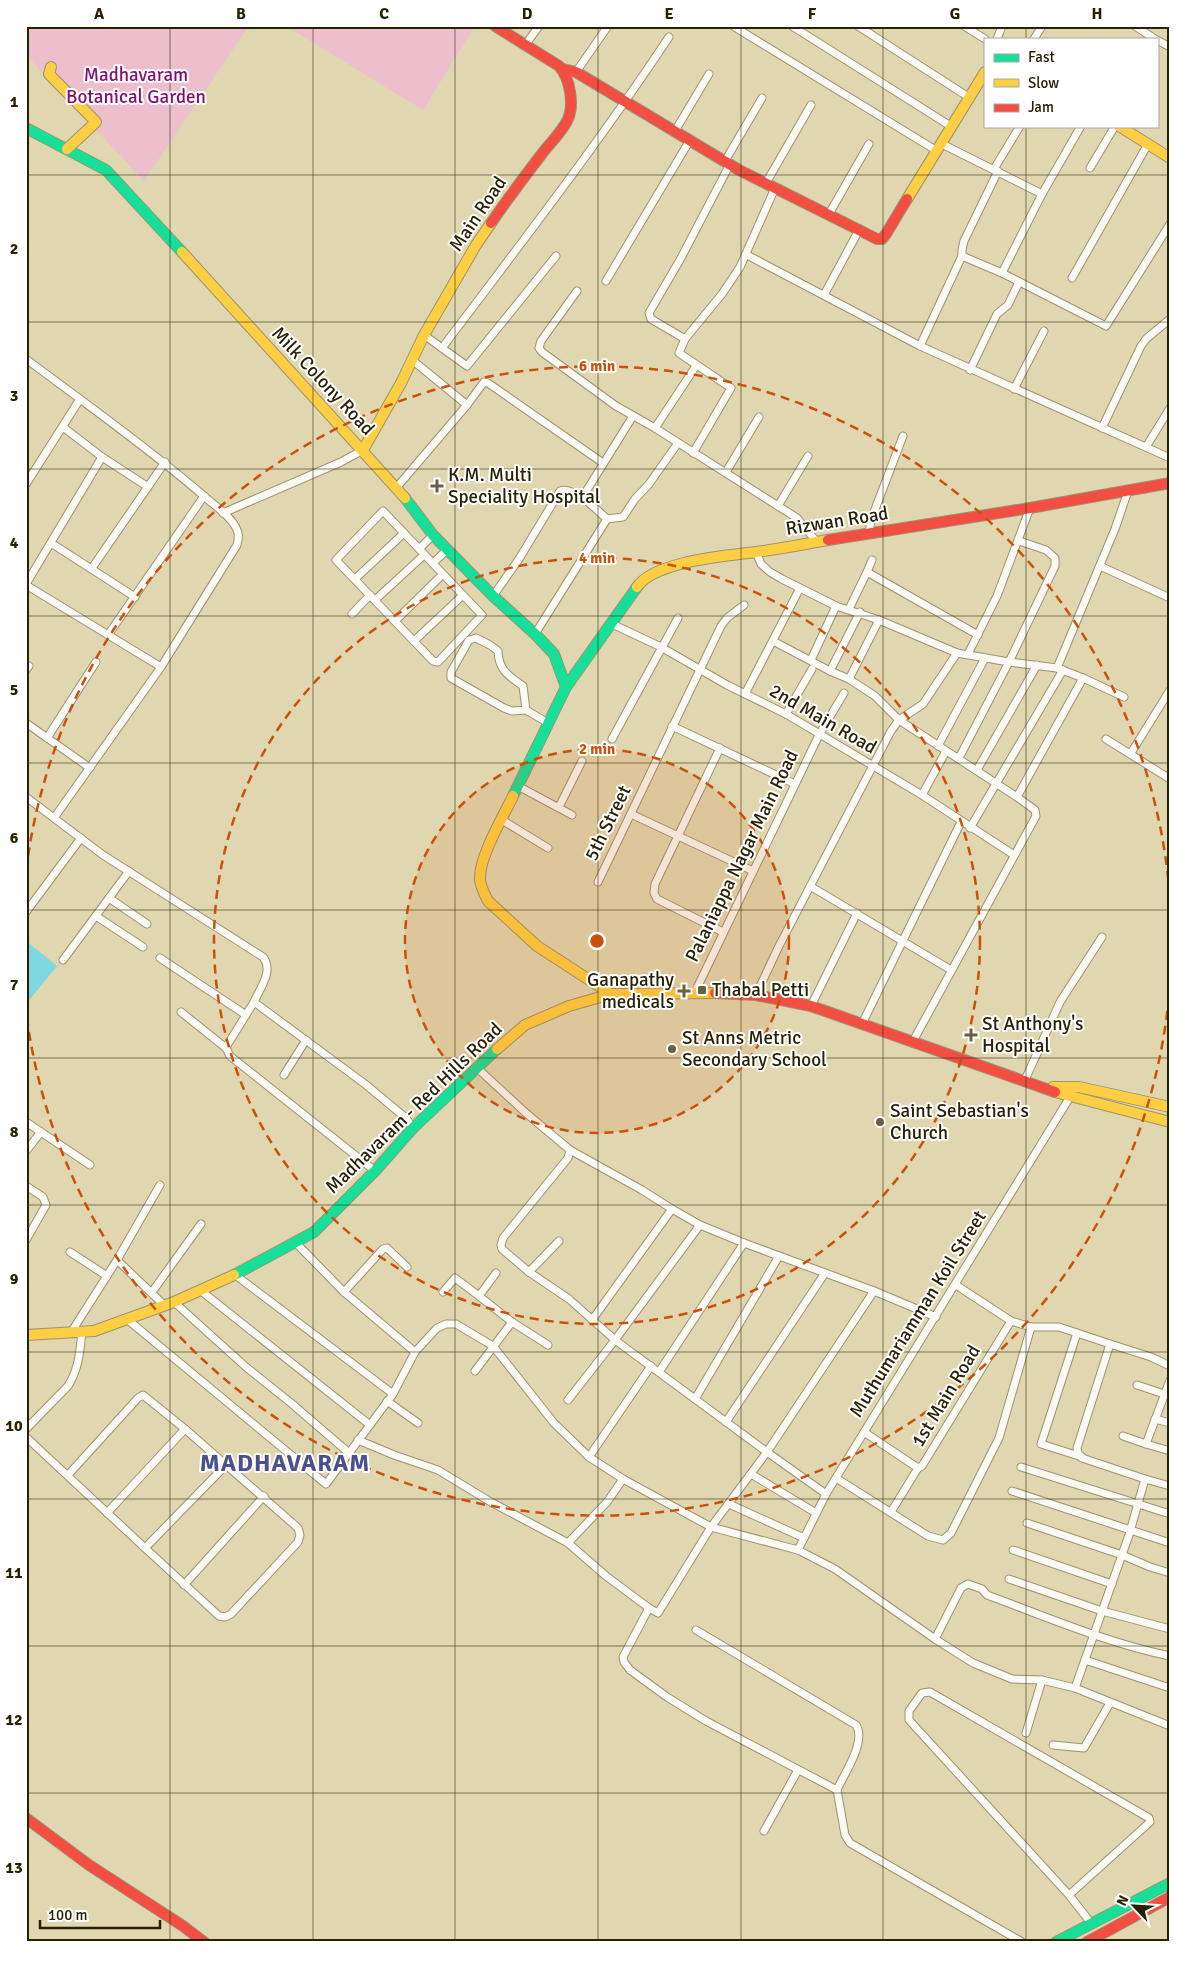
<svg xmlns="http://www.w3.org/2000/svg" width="1196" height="1968" font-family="Signika,sans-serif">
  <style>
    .green { fill: #edbfcd }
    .water { fill: #7ed7e1 }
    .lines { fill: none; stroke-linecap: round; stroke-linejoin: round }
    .street-casing { stroke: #9b9374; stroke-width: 9 }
    .fast-casing { stroke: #9b9374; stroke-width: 12 }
    .slow-casing { stroke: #9b9374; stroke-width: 12 }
    .jam-casing { stroke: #9b9374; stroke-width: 12 }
    .street { stroke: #faf9f3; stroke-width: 7 }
    .fast { stroke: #16e098; stroke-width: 10 }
    .slow { stroke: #ffcf43; stroke-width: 10 }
    .jam { stroke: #f24e42; stroke-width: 10 }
    .grid { fill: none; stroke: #282104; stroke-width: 1; stroke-opacity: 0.55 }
    .ring { fill: none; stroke: #cb510b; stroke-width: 2.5; stroke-dasharray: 9 6 }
    .poi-dot { fill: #686040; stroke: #fff; stroke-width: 2 }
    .labels { text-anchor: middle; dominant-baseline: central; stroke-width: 4; stroke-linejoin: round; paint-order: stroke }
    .park-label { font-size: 19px; fill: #850d74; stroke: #fff }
    .street-label { font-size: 19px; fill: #282104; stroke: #fff }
    .poi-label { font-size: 19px; fill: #282104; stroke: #fff; text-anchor: start }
    .district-label { font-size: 24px; font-weight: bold; letter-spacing: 1px; fill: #48518e; stroke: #fff }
    .centre { fill: #cb510b; stroke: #fff; stroke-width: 2.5 }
    .ring-label { font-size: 15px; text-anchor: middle; font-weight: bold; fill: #cb510b; stroke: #fff; stroke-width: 4; stroke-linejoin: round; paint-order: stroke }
    .neatline { fill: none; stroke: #282104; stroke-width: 2 }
    .grid-label { font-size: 16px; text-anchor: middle; font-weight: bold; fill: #282104 }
  </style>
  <rect width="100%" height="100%" fill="#e0d6af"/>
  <g class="green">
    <path d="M26,26H262L246,30L144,181L26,55Z"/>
    <path d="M286,26H468L473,29L423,110Z"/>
  </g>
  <path class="water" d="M26,941L57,966L26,1004Z"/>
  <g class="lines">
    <defs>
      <g id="street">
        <path d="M733,26L937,151"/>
        <path d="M792,26L952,127"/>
        <path d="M858,26L970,98"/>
        <path d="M964,26L985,39"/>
        <path d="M1135,26L1155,39"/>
        <path d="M997,39L1002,26"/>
        <path d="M1034,39L1042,26"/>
        <path d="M1157,40L1170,47"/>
        <path d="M526,44L539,26"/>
        <path d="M576,72L608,26"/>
        <path d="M675,131L709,74"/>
        <path d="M725,161L762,98"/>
        <path d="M730,164L681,258L649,313L651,319L685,339L722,294L740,267L775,188"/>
        <path d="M1090,168L1115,126"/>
        <path d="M994,169L1020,126"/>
        <path d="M766,183L811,105"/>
        <path d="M1042,194L1081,126"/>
        <path d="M829,214L869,144"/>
        <path d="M747,255L920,346L1170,458"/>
        <path d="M962,256V250L964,241L998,171"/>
        <path d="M1002,273L1106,326L1170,224"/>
        <path d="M1072,278L1148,144"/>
        <path d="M606,281L690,140"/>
        <path d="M577,291L541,341L539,348L542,352L616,406L655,428L797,518L816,541"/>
        <path d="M824,295L859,230"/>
        <path d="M424,335L467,366L556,256"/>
        <path d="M685,339L679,353L731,388L693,453"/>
        <path d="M920,346L962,256L1002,273L1042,194L942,144"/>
        <path d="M442,348C519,246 598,144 669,37"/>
        <path d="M26,359L80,399"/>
        <path d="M411,359L467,405"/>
        <path d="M970,370L997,314L1008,305L1019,282"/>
        <path d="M1014,389L1044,331"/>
        <path d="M655,428L696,366"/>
        <path d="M1102,428L1141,346L1146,339L1170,319"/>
        <path d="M1146,447L1170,408"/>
        <path d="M102,457L148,487"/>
        <path d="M726,472L759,417"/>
        <path d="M26,484L80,399C123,431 165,462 205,497C215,506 232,517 237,530C240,536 238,539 237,545L161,667L54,818"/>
        <path d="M397,487L467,405L484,382L488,383L603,463"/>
        <path d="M582,498L633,416"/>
        <path d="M778,506L808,456"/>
        <path d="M383,511L482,615L438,662L433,661L336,560Z"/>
        <path d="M223,513L341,462L363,450"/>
        <path d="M869,533L871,520L903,436"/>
        <path d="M51,543L135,597"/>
        <path d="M419,549L433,535"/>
        <path d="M756,552L761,564L770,572L782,579L836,606L879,620"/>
        <path d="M433,563L448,549"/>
        <path d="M1100,566L1170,598"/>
        <path d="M92,568L165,462"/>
        <path d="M867,572L872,560"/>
        <path d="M355,579L404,533"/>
        <path d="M26,584L102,457L63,427"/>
        <path d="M26,585L161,667"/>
        <path d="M493,596L519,559L560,491C574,486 597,510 607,519"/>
        <path d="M375,600L424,555"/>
        <path d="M849,609L867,572L978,635"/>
        <path d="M352,614L370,595"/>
        <path d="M395,621L442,575"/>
        <path d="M610,623L661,647L727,685L786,714L922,795L1014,855"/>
        <path d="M535,634L607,519L623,517L635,499L649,484L678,443"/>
        <path d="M108,635L204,496"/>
        <path d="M414,641L463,595"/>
        <path d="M773,641L830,671L849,679L875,696L899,720L1017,797L1083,678"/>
        <path d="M968,654L997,596L1030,508"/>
        <path d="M811,660L836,606"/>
        <path d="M1057,668L1115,529L1128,491"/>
        <path d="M26,670L29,666"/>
        <path d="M830,671L860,612"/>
        <path d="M849,679L879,620L957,653L1009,662L1057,668L1083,678L1124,697"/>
        <path d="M745,694L800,588"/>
        <path d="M526,710L523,686C508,675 499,671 498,651L490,645L476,638L469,640L451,672V678L504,708L512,711L526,710L548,723"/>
        <path d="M786,714L812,669"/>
        <path d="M26,723L90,768"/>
        <path d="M672,726L795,784"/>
        <path d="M47,738L96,662"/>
        <path d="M612,739L678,618"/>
        <path d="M1106,739L1170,779"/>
        <path d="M938,746L985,658"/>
        <path d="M720,748L655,884L654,893L657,899L723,932"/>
        <path d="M1131,753L1170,690"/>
        <path d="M959,758L1009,662L1055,566V558L1046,550L1019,541"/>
        <path d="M977,770L1037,665"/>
        <path d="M518,786L572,815"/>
        <path d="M922,795L946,751"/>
        <path d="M26,797L103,855L263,957C274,971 260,988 254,1002L365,1084L406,1118L413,1128"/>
        <path d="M559,807L582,761"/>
        <path d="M631,814L753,871"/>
        <path d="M502,820L548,848"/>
        <path d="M970,828L1063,670"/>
        <path d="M598,882L721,626L727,618L744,605"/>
        <path d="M810,886L951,970"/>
        <path d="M109,898L147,924"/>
        <path d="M26,912L81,838"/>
        <path d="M96,916L143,947"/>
        <path d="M160,958L246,1015"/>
        <path d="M63,960L129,871"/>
        <path d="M695,992L819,735L844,693"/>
        <path d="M756,995L778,948L891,731L899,720L923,704L957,653"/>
        <path d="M254,1002L228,1044L226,1048L230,1056L375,1171"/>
        <path d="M811,1006L857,913"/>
        <path d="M181,1012L226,1048"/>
        <path d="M862,1024L961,822"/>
        <path d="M912,1043L1036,816L1035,810L1017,797"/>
        <path d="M476,1067L527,1114L570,1150L568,1158L503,1238L501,1245L502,1249L529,1272L559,1241"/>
        <path d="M284,1075L306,1040"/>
        <path d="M1025,1080L1060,1002L1102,937"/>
        <path d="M26,1122L90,1165"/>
        <path d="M570,1150L642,1190L672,1209"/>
        <path d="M26,1151L41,1132"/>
        <path d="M26,1186L43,1197L46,1205L26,1240"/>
        <path d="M296,1243L344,1292L383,1249L387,1248L407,1267"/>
        <path d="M70,1252L107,1276"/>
        <path d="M117,1260L160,1185"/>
        <path d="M529,1272L569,1299L615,1340L767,1452L874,1291L744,1243L700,1225L615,1340L568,1400"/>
        <path d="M496,1273L479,1296L512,1322"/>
        <path d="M234,1274L393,1394"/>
        <path d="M200,1290L370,1425"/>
        <path d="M874,1291L936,1317"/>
        <path d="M152,1292L201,1224"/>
        <path d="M344,1292L415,1352"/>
        <path d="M443,1292L455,1278L479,1296"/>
        <path d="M174,1302L246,1367L291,1403L349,1453"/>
        <path d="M128,1320L326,1484L393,1394L415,1352L437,1328L446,1324H456L493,1346L554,1423L589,1457L623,1479L711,1527L798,1550L835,1569L935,1639L973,1663L1012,1679L1042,1680L1075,1688L1170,1726"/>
        <path d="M592,1320L672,1209L700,1225"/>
        <path d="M1031,1327H1059L1077,1333"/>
        <path d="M72,1331L117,1260L164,1305"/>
        <path d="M475,1371L512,1322L548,1345"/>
        <path d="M659,1372L744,1243"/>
        <path d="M1170,1380L1146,1444L1170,1451"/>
        <path d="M1137,1385L1170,1396"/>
        <path d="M695,1399L779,1256"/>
        <path d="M387,1401L418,1423"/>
        <path d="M1155,1419L1170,1423"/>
        <path d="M726,1422L825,1273"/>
        <path d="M26,1429L68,1386C79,1369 80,1350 82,1331"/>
        <path d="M864,1432L918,1468"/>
        <path d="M1123,1436L1146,1444"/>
        <path d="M26,1437L145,1548L227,1464"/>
        <path d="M358,1440L394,1455L438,1470L489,1501L568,1543L606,1576L649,1608L658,1613L711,1527L767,1452L826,1494"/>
        <path d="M589,1457L651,1366"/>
        <path d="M1082,1457L1041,1444L1077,1333L1110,1344"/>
        <path d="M1021,1467L1170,1514"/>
        <path d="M751,1474L816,1513"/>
        <path d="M68,1475L138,1398L143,1395L185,1429"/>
        <path d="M836,1478L928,1536L943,1540L951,1533L999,1438L1031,1327L1011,1321L956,1285"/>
        <path d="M1145,1479L1082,1458L1078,1453L1077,1448L1110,1344L1151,1357L1170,1366"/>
        <path d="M1012,1491L1170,1543"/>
        <path d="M729,1504L804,1538"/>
        <path d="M891,1512L918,1468L922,1466L1011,1321"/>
        <path d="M107,1513L185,1429L298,1528L300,1535L298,1542L231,1614L225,1617L219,1616L145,1548"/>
        <path d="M1027,1523L1122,1555L1150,1567L1170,1573"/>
        <path d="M568,1543L607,1502L623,1479"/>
        <path d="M798,1550L826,1494L1070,1097"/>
        <path d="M1013,1550L1112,1584"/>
        <path d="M1009,1579L1102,1611L1170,1629"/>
        <path d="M184,1585L264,1496"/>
        <path d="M649,1608L623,1657L624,1662L630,1670L667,1697L706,1721L837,1790L845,1835L850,1843L1022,1942"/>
        <path d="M696,1630L856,1725C867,1741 844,1774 837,1790"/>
        <path d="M935,1639L961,1588L968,1584L982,1589L987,1595C1047,1617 1107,1643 1170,1656"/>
        <path d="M1085,1660L1170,1688"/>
        <path d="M1075,1688L1129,1535L1145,1479L1170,1486"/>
        <path d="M1026,1733L1042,1680"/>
        <path d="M1053,1745L1084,1748L1110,1703"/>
        <path d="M764,1831L798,1770"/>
        <path d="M1069,1895L1150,1822L1149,1818L930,1692L922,1693L909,1711V1720L1069,1895L1091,1923"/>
      </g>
      <g id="fast">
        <path d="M26,128L106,170L182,252"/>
        <path d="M405,498L433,535L493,596L535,634L554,654L566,687"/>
        <path d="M513,796L566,687L637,587"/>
        <path d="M234,1275L314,1232L375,1171L413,1128L497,1049"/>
        <path d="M1056,1942L1170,1883"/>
      </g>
      <g id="slow">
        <path d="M51,67L49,74L96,122L67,149"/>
        <path d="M1119,126L1170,158"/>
        <path d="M907,199L985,72"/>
        <path d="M182,252L405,498"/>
        <path d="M363,450L401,383L424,335L476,245L491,223"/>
        <path d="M637,587C655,561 726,556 756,552C780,549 804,544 828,540"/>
        <path d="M513,796C503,817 479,857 480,879C480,886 485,895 488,901L537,946L611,994"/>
        <path d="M497,1049L525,1025L569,1006L611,994L715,993"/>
        <path d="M1053,1087H1079L1170,1107"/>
        <path d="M1055,1092L1170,1122"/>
        <path d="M26,1335L94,1331L174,1302L234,1275"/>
      </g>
      <g id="jam">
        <path d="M563,69L576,72L739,170L877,239H882L886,234L907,199"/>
        <path d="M491,223C507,200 524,177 541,155C549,144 561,133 567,121C575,106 570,78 559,66L495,26"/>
        <path d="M828,540L1030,508L1170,483"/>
        <path d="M715,993L756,995L811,1006L1055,1092"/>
        <path d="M26,1818L89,1865L183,1926L204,1942"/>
        <path d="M1087,1942L1170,1897"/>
      </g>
    </defs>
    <use href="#street" class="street-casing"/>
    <use href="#fast" class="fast-casing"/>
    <use href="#slow" class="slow-casing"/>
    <use href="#jam" class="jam-casing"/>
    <use href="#street" class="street"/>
    <use href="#fast" class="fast"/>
    <use href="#slow" class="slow"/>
    <use href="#jam" class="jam"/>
  </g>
  <path class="grid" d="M170,26V1942M313,26V1942M455,26V1942M598,26V1942M741,26V1942M883,26V1942M1026,26V39M1026,126V1942M26,175H1170M26,322H1170M26,469H1170M26,616H1170M26,763H1170M26,910H1170M26,1058H1170M26,1205H1170M26,1352H1170M26,1499H1170M26,1646H1170M26,1793H1170"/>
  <circle cx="597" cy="941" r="192" fill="#cb510b" fill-opacity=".12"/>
  <g class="ring">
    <circle cx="597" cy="941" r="192"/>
    <circle cx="597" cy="941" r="383"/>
    <path d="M1169 996A575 575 0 0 1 26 1011M26 871A575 575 0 0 1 1169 886"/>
  </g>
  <g class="poi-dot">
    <path d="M434.5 478.5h5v5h5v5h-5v5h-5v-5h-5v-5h5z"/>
    <rect x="697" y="985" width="10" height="10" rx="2.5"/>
    <path d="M681.5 983.5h5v5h5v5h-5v5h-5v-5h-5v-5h5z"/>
    <path d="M968.5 1027.5h5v5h5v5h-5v5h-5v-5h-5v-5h5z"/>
    <circle cx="672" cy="1049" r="5"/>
    <circle cx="880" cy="1122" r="5"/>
  </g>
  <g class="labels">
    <g class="park-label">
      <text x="136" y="75">Madhavaram<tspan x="136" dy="22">Botanical Garden</tspan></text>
    </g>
    <g class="street-label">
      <text transform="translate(478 214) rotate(-56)">Main Road</text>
      <text transform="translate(323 381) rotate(47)">Milk Colony Road</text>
      <text transform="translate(837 521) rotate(-9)">Rizwan Road</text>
      <text transform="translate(823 719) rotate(30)">2nd Main Road</text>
      <text transform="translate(608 823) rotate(-64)">5th Street</text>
      <text transform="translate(742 856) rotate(-64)">Palaniappa Nagar Main Road</text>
      <text transform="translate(414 1108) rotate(-44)">Madhavaram - Red Hills Road</text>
      <text transform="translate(918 1314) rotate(-58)">Muthumariamman Koil Street</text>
      <text transform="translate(946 1396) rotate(-59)">1st Main Road</text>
    </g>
    <g class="poi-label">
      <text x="448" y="475">K.M. Multi<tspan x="448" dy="22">Speciality Hospital</tspan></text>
      <text x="674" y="980" text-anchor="end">Ganapathy<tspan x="674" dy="22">medicals</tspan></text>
      <text x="712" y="990">Thabal Petti</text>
      <text x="982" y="1024">St Anthony's<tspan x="982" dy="22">Hospital</tspan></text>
      <text x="682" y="1038">St Anns Metric<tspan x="682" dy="22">Secondary School</tspan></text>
      <text x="890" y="1111">Saint Sebastian's<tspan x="890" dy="22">Church</tspan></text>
    </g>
    <g class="district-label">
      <text x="285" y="1463">MADHAVARAM</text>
    </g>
  </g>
  <circle cx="597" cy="941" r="8" class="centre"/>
  <g class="ring-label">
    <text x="597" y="371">6 min</text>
    <text x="597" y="563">4 min</text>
    <text x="597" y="754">2 min</text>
  </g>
  <rect width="1196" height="1968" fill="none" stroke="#ffffff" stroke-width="55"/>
  <rect x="984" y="38" width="175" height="90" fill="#ffffff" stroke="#a9a69b"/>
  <rect x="994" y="54" width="25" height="8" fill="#16e098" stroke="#a9a69b"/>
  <text x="1028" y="62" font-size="15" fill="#282104">Fast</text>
  <rect x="994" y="79" width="25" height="8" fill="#ffcf43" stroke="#a9a69b"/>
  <text x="1028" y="88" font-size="15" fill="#282104">Slow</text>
  <rect x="994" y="104" width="25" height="8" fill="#f24e42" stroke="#a9a69b"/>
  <text x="1028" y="112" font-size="15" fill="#282104">Jam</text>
  <g transform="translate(1134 1906) rotate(295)" stroke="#ffffff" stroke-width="4" paint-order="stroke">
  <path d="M0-4L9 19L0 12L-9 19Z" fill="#282104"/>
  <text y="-8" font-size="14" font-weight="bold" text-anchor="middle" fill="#282104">N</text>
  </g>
  <path d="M40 1920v8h120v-8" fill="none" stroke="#282104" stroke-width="2.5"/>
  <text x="48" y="1920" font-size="15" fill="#282104" stroke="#ffffff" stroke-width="4" paint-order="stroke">100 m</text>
  <rect x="28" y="28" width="1140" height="1912" class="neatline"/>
  <g class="grid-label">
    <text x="99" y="19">A</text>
    <text x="241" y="19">B</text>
    <text x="384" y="19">C</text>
    <text x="527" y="19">D</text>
    <text x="669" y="19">E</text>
    <text x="812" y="19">F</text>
    <text x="955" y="19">G</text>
    <text x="1097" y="19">H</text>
    <text x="14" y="107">1</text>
    <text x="14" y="254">2</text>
    <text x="14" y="401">3</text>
    <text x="14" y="548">4</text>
    <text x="14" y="695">5</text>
    <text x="14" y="843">6</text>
    <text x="14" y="990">7</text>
    <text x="14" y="1137">8</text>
    <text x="14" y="1284">9</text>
    <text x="14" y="1431">10</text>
    <text x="14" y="1578">11</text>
    <text x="14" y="1725">12</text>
    <text x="14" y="1873">13</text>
  </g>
</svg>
